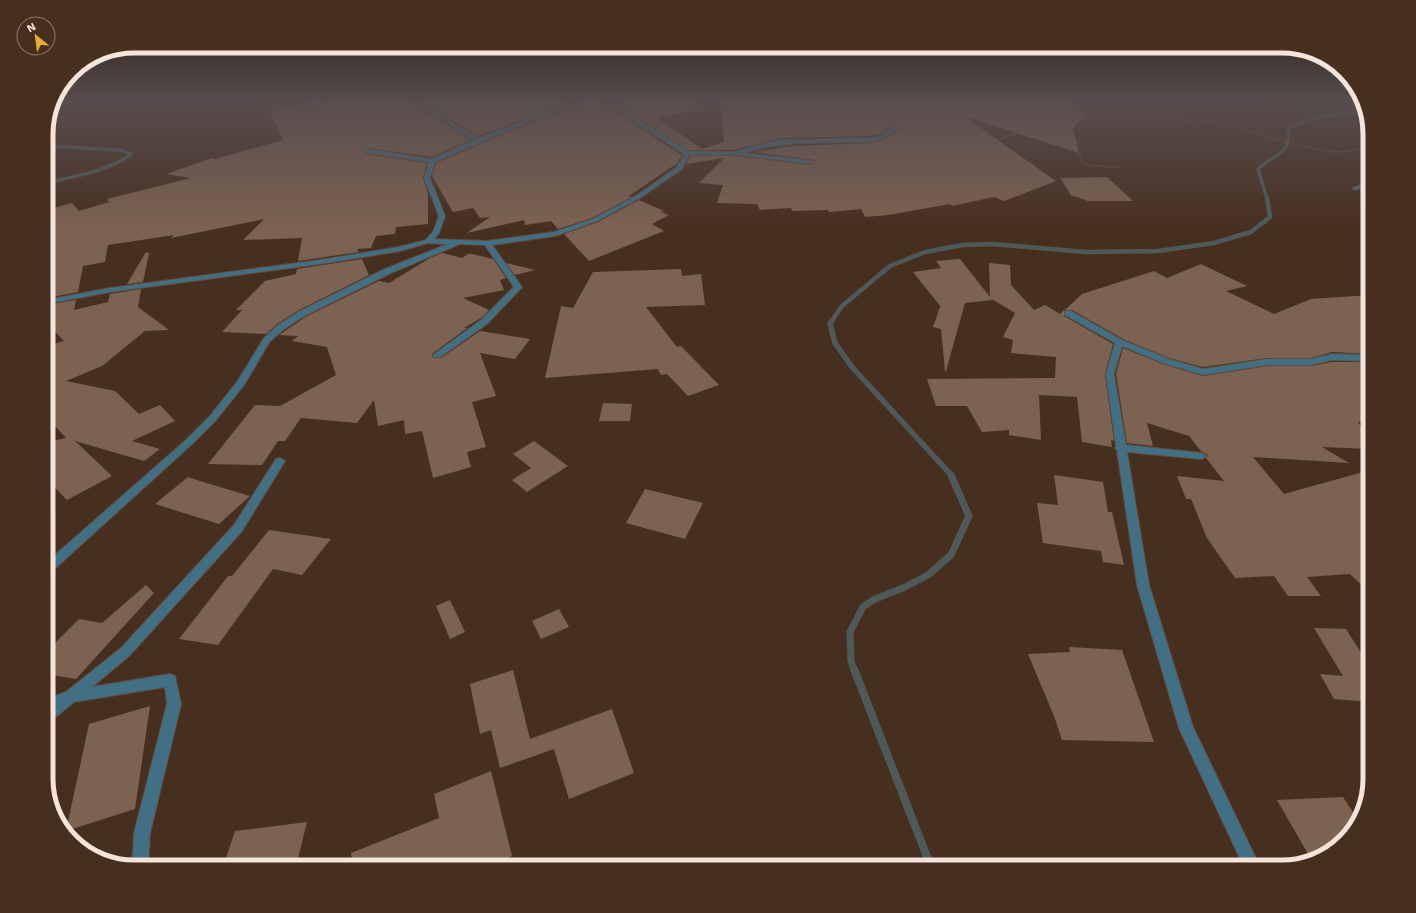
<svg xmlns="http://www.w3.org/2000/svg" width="1416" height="913" font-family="'Work Sans',sans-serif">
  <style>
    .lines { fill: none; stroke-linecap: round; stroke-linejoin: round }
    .stream-far4 { stroke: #4e5a5a; stroke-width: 3.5 }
    .stream-far3 { stroke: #4e5a5a; stroke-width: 4.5 }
    .stream-far2 { stroke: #4e5a5a; stroke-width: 5.5 }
    .stream-far1 { stroke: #4e5a5a; stroke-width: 7 }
    .stream { stroke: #4e5a5a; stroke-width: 8 }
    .building { fill: #7c6251 }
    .minor-casing { stroke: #634c3e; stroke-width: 2 }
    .path { stroke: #958174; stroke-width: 1.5; stroke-dasharray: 0.5 1.5; stroke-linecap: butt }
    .minor { fill: #417085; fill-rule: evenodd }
    .rim { fill: none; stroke: #f4e4da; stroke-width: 5 }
  </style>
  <rect width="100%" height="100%" fill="#472f20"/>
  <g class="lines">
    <g class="stream-far4">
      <path d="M51,106L68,101"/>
      <path d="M46,146L120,150L131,154C107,172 75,176 46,183"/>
      <path d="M1267,199L1258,169C1276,151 1289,159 1289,128L1316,117L1364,112"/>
    </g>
    <path class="stream-far3" d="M831,322L842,306L890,266L925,252L963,245L993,244L1086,252L1158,251L1214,243L1251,232L1270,217L1267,198"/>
    <path class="stream-far2" d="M832,321L830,323L835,343L852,367L952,476"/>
    <path class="stream-far1" d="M854,670L851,661L850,632L863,607L873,600L905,587L928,575L951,555L969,516L951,475"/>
    <path class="stream" d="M854,669L931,867"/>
  </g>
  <g class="building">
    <path d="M336,101H409L471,140L431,157L367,148L363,151L367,154L427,163L423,178L428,193V224L396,227L395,234L376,236L371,248L357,249L359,252L298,261L302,238L243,240L264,219L171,238L174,235L108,245L105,262L83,266L78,292L46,298V210L72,203L79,211L109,202L107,199L191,178L166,174L212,158L215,159L283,140L270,111L293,107L297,109Z"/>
    <path d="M420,101H573L478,136Z"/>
    <path d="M588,101H595L607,106L682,155L676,165L673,166L629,196L632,197L592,218L558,229L551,221L525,225L524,220L467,233L490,217L480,218L473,208L453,212L432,176L436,163L511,131Z"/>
    <path d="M631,101H700L701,109L657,118L702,149L724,142L720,101H1070L1087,114L1073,128L1079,153L964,116L1056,181L1004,201L994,197L952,206L950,204L888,215L865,217L861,209L829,212L828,210L792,211L791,208L760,210L757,204L717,203L723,185L699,183L724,158L686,164L690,156H736L811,165L815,162L814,160L752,152L791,146L870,143L885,139L899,129L898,127L892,126L879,135L870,136L781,138L734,150H688L616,104Z"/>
    <path d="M1107,177L1133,201H1088L1071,195L1060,178Z"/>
    <path d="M639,200L664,211L661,212L669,215L652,224L664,231L589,261L564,234L598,222Z"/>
    <path d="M146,252L149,253L143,282L127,284Z"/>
    <path d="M442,253L462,258L468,254H472L493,259L506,278L500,280L504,290L463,298L489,310L481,318L464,328H467L432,354L433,358H441L480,331L530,339L515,359L480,353L496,396L472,402L486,447L467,452L471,467L433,478L422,431L405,434L404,420L378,426L374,400L357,423L301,418L285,441H278L262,465L208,464L255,405L280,406L336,375L327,347L292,341L298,336L279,335L307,316L379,281L389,283L430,258Z"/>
    <path d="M362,259L369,275L299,310L277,324L266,334L222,332L242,310H236L265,281L296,274L297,269Z"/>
    <path d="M960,259L990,297L989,263L1010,265L1011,285L1034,310L1045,305L1060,314L1064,310V316L1113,344L1105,374L1114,441L1111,440L1112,447L1082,442L1077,397L1039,395L1041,440L1009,435V430L982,432L967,406H936L927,379L1055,378L1056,357L1011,353L1013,340L1003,337L1015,313L990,298L992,300L965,303L946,371H945L941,329L933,327L940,307H941L913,272L941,268L936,261Z"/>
    <path d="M506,263L535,270L515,275Z"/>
    <path d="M1201,264L1247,286L1226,291L1274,314L1311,299L1370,295V354L1332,352L1311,358H1267L1203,367L1169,358L1123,339L1072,310H1065L1082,294L1154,271L1167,278Z"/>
    <path d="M681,269L682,276L701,274L705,305L646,307L677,347L681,346L719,385L688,396L667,374L661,375L658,369L545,378L561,306L573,308L593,272Z"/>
    <path d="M141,289L138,307L169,330L145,331L102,366L66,381L115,391L139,414L160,405L175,421L132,441L160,449L144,461L75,441L112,476L67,500L46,479V442L66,438L46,416V346L64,341L46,322V305L76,300L74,310L108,302L110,294Z"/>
    <path d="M1123,348L1163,364L1203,376L1267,366H1311L1332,362H1370V423L1358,422L1370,441V449L1322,447L1349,463L1253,457L1284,494L1363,472L1370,476V593L1350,574L1307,577L1321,596H1288L1274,576L1235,578L1207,538L1191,499H1186L1177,476L1224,481L1206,458L1208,455L1201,451L1189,436L1147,423L1153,446L1127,443L1116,374Z"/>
    <path d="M603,403L632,404L630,421H599Z"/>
    <path d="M534,441L568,466L527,492L512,480L531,468L513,454Z"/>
    <path d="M1054,475L1103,482L1108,512H1112L1124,565L1103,562L1101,551L1043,543L1037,503L1058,505Z"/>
    <path d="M188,477L200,481L250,496L219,524L155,504Z"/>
    <path d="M645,489L703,503L685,539L626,523Z"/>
    <path d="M269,530L331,539L302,575L273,569L218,645L179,639L228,576H232Z"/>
    <path d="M146,585L154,593L76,679L46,674V652L79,619L102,623Z"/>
    <path d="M450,600L465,632L450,639L436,606Z"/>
    <path d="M559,609L569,627L541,639L532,621Z"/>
    <path d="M1314,628L1346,629L1370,667V702L1334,699L1320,674L1343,676Z"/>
    <path d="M1069,647L1122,650L1154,742L1062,740L1054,716L1028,654L1070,652Z"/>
    <path d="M513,670L530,739L612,709L634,773L569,799L554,749L500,768L491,730L480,734L470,684Z"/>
    <path d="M150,706L135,809L66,831L89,724Z"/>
    <path d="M491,771L512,856L488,867H353L351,853L439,818L434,794Z"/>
    <path d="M1343,797L1358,820L1355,828L1326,855L1311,859L1277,800Z"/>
    <path d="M307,822L296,867H223L235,831Z"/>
  </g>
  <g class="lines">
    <defs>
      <g id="minor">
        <path d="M319,101H335L297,108L294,106Z"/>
        <path d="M410,101H416L478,138L564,106L579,101H587L510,130L435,162L430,178L445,216L439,233L434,239L487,241L554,232L593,219L636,196L677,167L684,154L602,101H608L688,151L734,152L761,144L781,140L870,138L880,136L893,127L898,128L884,138L870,142C827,143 785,140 744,153L813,161L814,162L811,164L736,155H689L682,169L640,198L597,221L555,236L492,245L522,287L487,324L440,357H434L433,355L481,320L514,287L485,245L460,244L391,273L306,315L284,329L270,341L244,385L216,420L192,444L50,573L46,574V563L186,440L210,416L237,382L264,338L278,325L300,311L385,269L448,244L428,243L400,251L320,264L110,292L46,304V300L110,288L320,260L399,247L426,240L433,232L439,216L424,178L429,162L367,153L364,151L367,149L431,159L474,140Z"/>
        <path d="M1370,182V186L1355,190L1352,188Z"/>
        <path d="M1065,311H1071L1122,340L1169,359L1203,369L1267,359H1311L1332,354L1370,355V361L1332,360L1311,365H1267L1203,375L1163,363L1122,346L1114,374L1126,445L1202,453L1207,456L1202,459L1127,452L1149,585L1193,727L1260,867H1244L1179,728L1137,585L1117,450L1115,448L1116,446L1106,374L1115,343L1065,315Z"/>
        <path d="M280,458L285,461L242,531L129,656L92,687L170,674L175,676L181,704L150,833L148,867H132L134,833L167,704L165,687L74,702L51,721L46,723V699L66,692L121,648L234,525L276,459Z"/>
      </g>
    </defs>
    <use href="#minor" class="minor-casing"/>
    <g class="path">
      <path d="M802,101L878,124"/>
      <path d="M1030,131L1038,125L1043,118L1068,116L1086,119L1167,115L1194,124H1200L1207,121L1221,123L1289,143L1325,151L1340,152L1360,149L1370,150"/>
      <path d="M908,132L929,139"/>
      <path d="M898,141C920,146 940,134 962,136C972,137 982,143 992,142C1002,140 1011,134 1021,132C1036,128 1063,132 1074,143V149L1081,156L1080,160L1083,163L1093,166L1121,167"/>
    </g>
    <use href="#minor" class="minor"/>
  </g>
  <linearGradient id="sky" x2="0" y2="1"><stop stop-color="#271a12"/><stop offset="0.44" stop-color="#584d4e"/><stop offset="1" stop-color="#584d4e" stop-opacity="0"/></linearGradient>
  <rect width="1416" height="229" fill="url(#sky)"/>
  <path d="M0 0H1416V913H0ZM134 53H1282A81 81 0 0 1 1363 134V779A81 81 0 0 1 1282 860H134A81 81 0 0 1 53 779V134A81 81 0 0 1 134 53Z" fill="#472f20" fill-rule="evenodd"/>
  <path class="rim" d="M134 53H1282A81 81 0 0 1 1363 134V779A81 81 0 0 1 1282 860H134A81 81 0 0 1 53 779V134A81 81 0 0 1 134 53Z"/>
  <g transform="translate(36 36) rotate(331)"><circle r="19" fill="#472f20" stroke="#8c776a"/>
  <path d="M0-3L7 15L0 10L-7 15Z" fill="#e7ac36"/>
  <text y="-6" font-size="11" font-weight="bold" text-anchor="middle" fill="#f4e4da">N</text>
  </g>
</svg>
